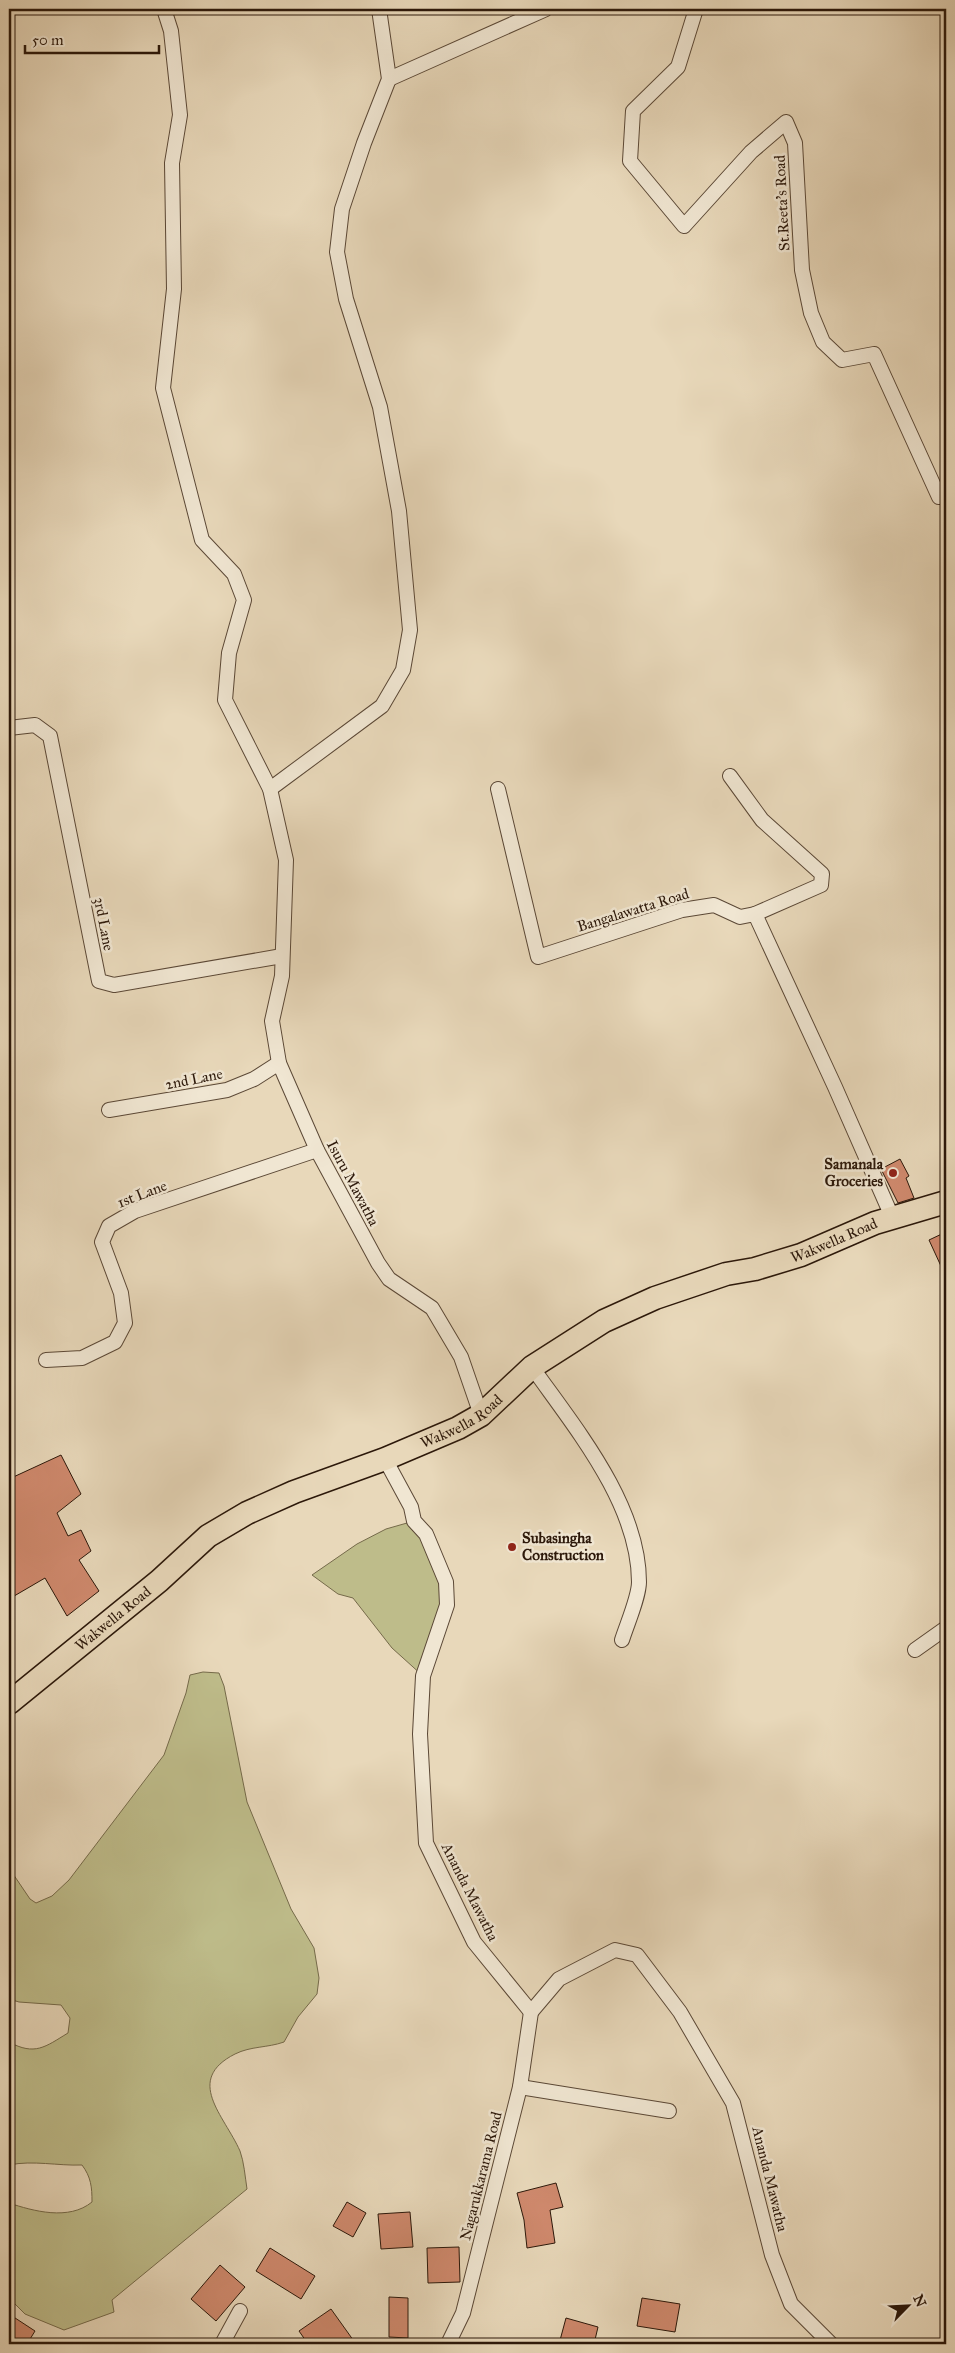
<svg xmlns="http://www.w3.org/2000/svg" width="955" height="2353" font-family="'IM FELL Great Primer',serif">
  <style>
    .green { fill: #bebc8a; stroke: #756a4a }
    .building { fill: #cf896d; stroke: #2c180a }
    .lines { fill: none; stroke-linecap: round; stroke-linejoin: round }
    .minor-casing { stroke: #5b4836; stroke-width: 16 }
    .primary-casing { stroke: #2c180a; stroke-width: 25 }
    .minor { stroke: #f0e6d2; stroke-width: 14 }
    .primary { stroke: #e8d8ba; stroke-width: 22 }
    .poi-dot { fill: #8f2418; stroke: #f0e6d2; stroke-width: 2 }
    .labels { text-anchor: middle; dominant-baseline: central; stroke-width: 5; stroke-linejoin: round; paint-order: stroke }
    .street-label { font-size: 15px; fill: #2c180a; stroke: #f0e6d2 }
    .poi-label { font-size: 15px; font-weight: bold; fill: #2c180a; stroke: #f0e6d2; text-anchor: end }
  </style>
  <rect width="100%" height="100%" fill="#e8d8ba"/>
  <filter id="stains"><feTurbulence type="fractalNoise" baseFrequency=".004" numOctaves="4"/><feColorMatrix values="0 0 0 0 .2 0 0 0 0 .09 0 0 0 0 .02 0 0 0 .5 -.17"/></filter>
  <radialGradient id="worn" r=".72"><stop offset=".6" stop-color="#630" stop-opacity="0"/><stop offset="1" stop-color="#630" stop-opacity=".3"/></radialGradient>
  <g class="green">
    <path d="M414,1521L446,1582L423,1676L392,1648L353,1598L338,1594L312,1575L357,1544L386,1529Z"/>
    <path d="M203,1672L219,1673L224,1686L247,1802L291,1909L314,1948L319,1978L317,1994L298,2017L284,2042C267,2048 251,2046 235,2054C184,2080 224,2115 240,2151C244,2162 245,2176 247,2189L112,2300L114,2312L64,2330L25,2314L9,2298V2203C33,2211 69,2221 92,2202C92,2187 91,2177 82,2165C58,2166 33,2160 9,2165V2042C35,2056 45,2047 68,2033L70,2018L61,2005L19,2002L9,1999V1868L30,1899L36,1903L52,1896L69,1880L164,1755L186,1693L190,1675Z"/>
  </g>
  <g class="building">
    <path d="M900,1159L909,1176L906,1178L914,1198L898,1203L881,1169Z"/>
    <path d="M946,1232V1277L929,1240Z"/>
    <path d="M61,1455L81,1494L57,1513L68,1536L81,1530L91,1551L79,1560L99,1591L67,1616L45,1578L9,1599V1479Z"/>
    <path d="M556,2183L563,2207L550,2210L555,2243L527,2248L524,2220L517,2193Z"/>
    <path d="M347,2202L366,2213L353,2237L333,2226Z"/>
    <path d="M410,2212L413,2247L381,2249L378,2214Z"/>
    <path d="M459,2247L460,2282L428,2283L427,2248Z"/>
    <path d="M270,2248L315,2276L301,2299L256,2271Z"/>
    <path d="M220,2265L245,2287L216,2321L191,2299Z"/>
    <path d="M389,2297L408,2298V2338L389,2337Z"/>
    <path d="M642,2298L680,2304L675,2332L637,2326Z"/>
    <path d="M331,2309L356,2344H308L299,2331Z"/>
    <path d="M9,2314L35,2331L27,2344H9Z"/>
    <path d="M566,2318L598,2327L594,2344H559Z"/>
  </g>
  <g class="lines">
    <defs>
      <g id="minor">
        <path d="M164,9L171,31L180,115L172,163L174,289L163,388L202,540L234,574L244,600L229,653L225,700L270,789L286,860L282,976L272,1021L279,1063L317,1150L378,1263L389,1279L432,1308L461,1357L481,1415"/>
        <path d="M696,9L678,67L633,111L630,161L684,226L751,152L786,122L795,143L802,270L811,313L823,342L842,360L874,354L939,497L946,496"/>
        <path d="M389,79L546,9"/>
        <path d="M9,728L35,725L50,736L99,981L114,985L282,956"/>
        <path d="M730,776L762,820L822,874L821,885L755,914"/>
        <path d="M270,789L382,706L403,670L410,630L399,511L380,407L346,299L337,252L342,209L364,143L389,79L379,9"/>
        <path d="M498,789L538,957L682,910L714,905L740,917L755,914L835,1087L893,1219"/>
        <path d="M109,1110L227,1090L254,1079L279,1063"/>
        <path d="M46,1360L82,1358L115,1342L125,1323L121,1293L102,1242L109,1226L135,1211L317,1150"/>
        <path d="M532,1367C575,1428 639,1504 639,1582C639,1597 627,1624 622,1640"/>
        <path d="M385,1459L411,1507L414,1521L426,1534L446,1582L447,1605L423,1676L420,1734L426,1843L474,1942L531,2012L559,1979L615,1950L637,1955L680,2012L733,2103L772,2255L791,2304L831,2344"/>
        <path d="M915,1650L946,1628"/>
        <path d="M520,2087L669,2111"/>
        <path d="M222,2344L240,2311"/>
        <path d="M448,2344L463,2313L520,2087L531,2012"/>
      </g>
      <g id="primary">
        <path id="s1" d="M9,1703L159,1581L208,1536L247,1513L294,1492L385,1459L458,1428L481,1415L532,1367L604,1321L655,1298L726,1274L755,1269L801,1255L875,1223L946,1202"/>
      </g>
    </defs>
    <use href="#minor" class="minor-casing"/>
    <use href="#primary" class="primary-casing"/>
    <use href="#minor" class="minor"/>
    <use href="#primary" class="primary"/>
  </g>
  <g class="poi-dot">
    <circle cx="893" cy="1173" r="5"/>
    <circle cx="512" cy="1547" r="5"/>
  </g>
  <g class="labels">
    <g class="street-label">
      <text transform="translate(782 203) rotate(-93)">St.Reeta's Road</text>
      <text transform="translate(633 910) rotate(-17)">Bangalawatta Road</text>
      <text transform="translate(104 924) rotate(79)">3rd Lane</text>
      <text transform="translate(194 1079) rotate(-11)">2nd Lane</text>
      <text transform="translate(353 1183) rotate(62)">Isuru Mawatha</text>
      <text transform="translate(142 1194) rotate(-21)">1st Lane</text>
      <text stroke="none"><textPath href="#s1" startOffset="959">Wakwella Road</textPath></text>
      <text stroke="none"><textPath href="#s1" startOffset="539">Wakwella Road</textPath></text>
      <text stroke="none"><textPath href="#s1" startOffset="134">Wakwella Road</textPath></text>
      <text transform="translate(470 1892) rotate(63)">Ananda Mawatha</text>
      <text transform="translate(481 2176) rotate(-76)">Nagarukkarama Road</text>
      <text transform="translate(770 2179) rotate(76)">Ananda Mawatha</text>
    </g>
    <g class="poi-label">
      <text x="883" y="1164">Samanala<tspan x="883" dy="17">Groceries</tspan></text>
      <text x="522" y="1538" text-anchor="start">Subasingha<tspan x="522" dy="17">Construction</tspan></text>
    </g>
  </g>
  <rect width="955" height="2353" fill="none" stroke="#e8d8ba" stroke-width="30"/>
  <rect x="10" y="10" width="935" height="2333" fill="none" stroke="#2c180a" stroke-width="2.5"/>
  <rect x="15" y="15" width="925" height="2323" fill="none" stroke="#2c180a"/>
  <g transform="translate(908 2306) rotate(66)" stroke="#f0e6d2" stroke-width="4" paint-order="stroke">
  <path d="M0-4L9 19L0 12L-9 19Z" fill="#2c180a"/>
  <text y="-8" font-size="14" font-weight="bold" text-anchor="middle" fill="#2c180a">N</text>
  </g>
  <path d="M25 45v8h134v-8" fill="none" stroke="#2c180a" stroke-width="2.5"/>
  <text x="32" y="45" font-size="15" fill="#2c180a" stroke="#f0e6d2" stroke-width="4" paint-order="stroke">50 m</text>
  <rect width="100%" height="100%" filter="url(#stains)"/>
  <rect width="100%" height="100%" fill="url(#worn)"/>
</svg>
